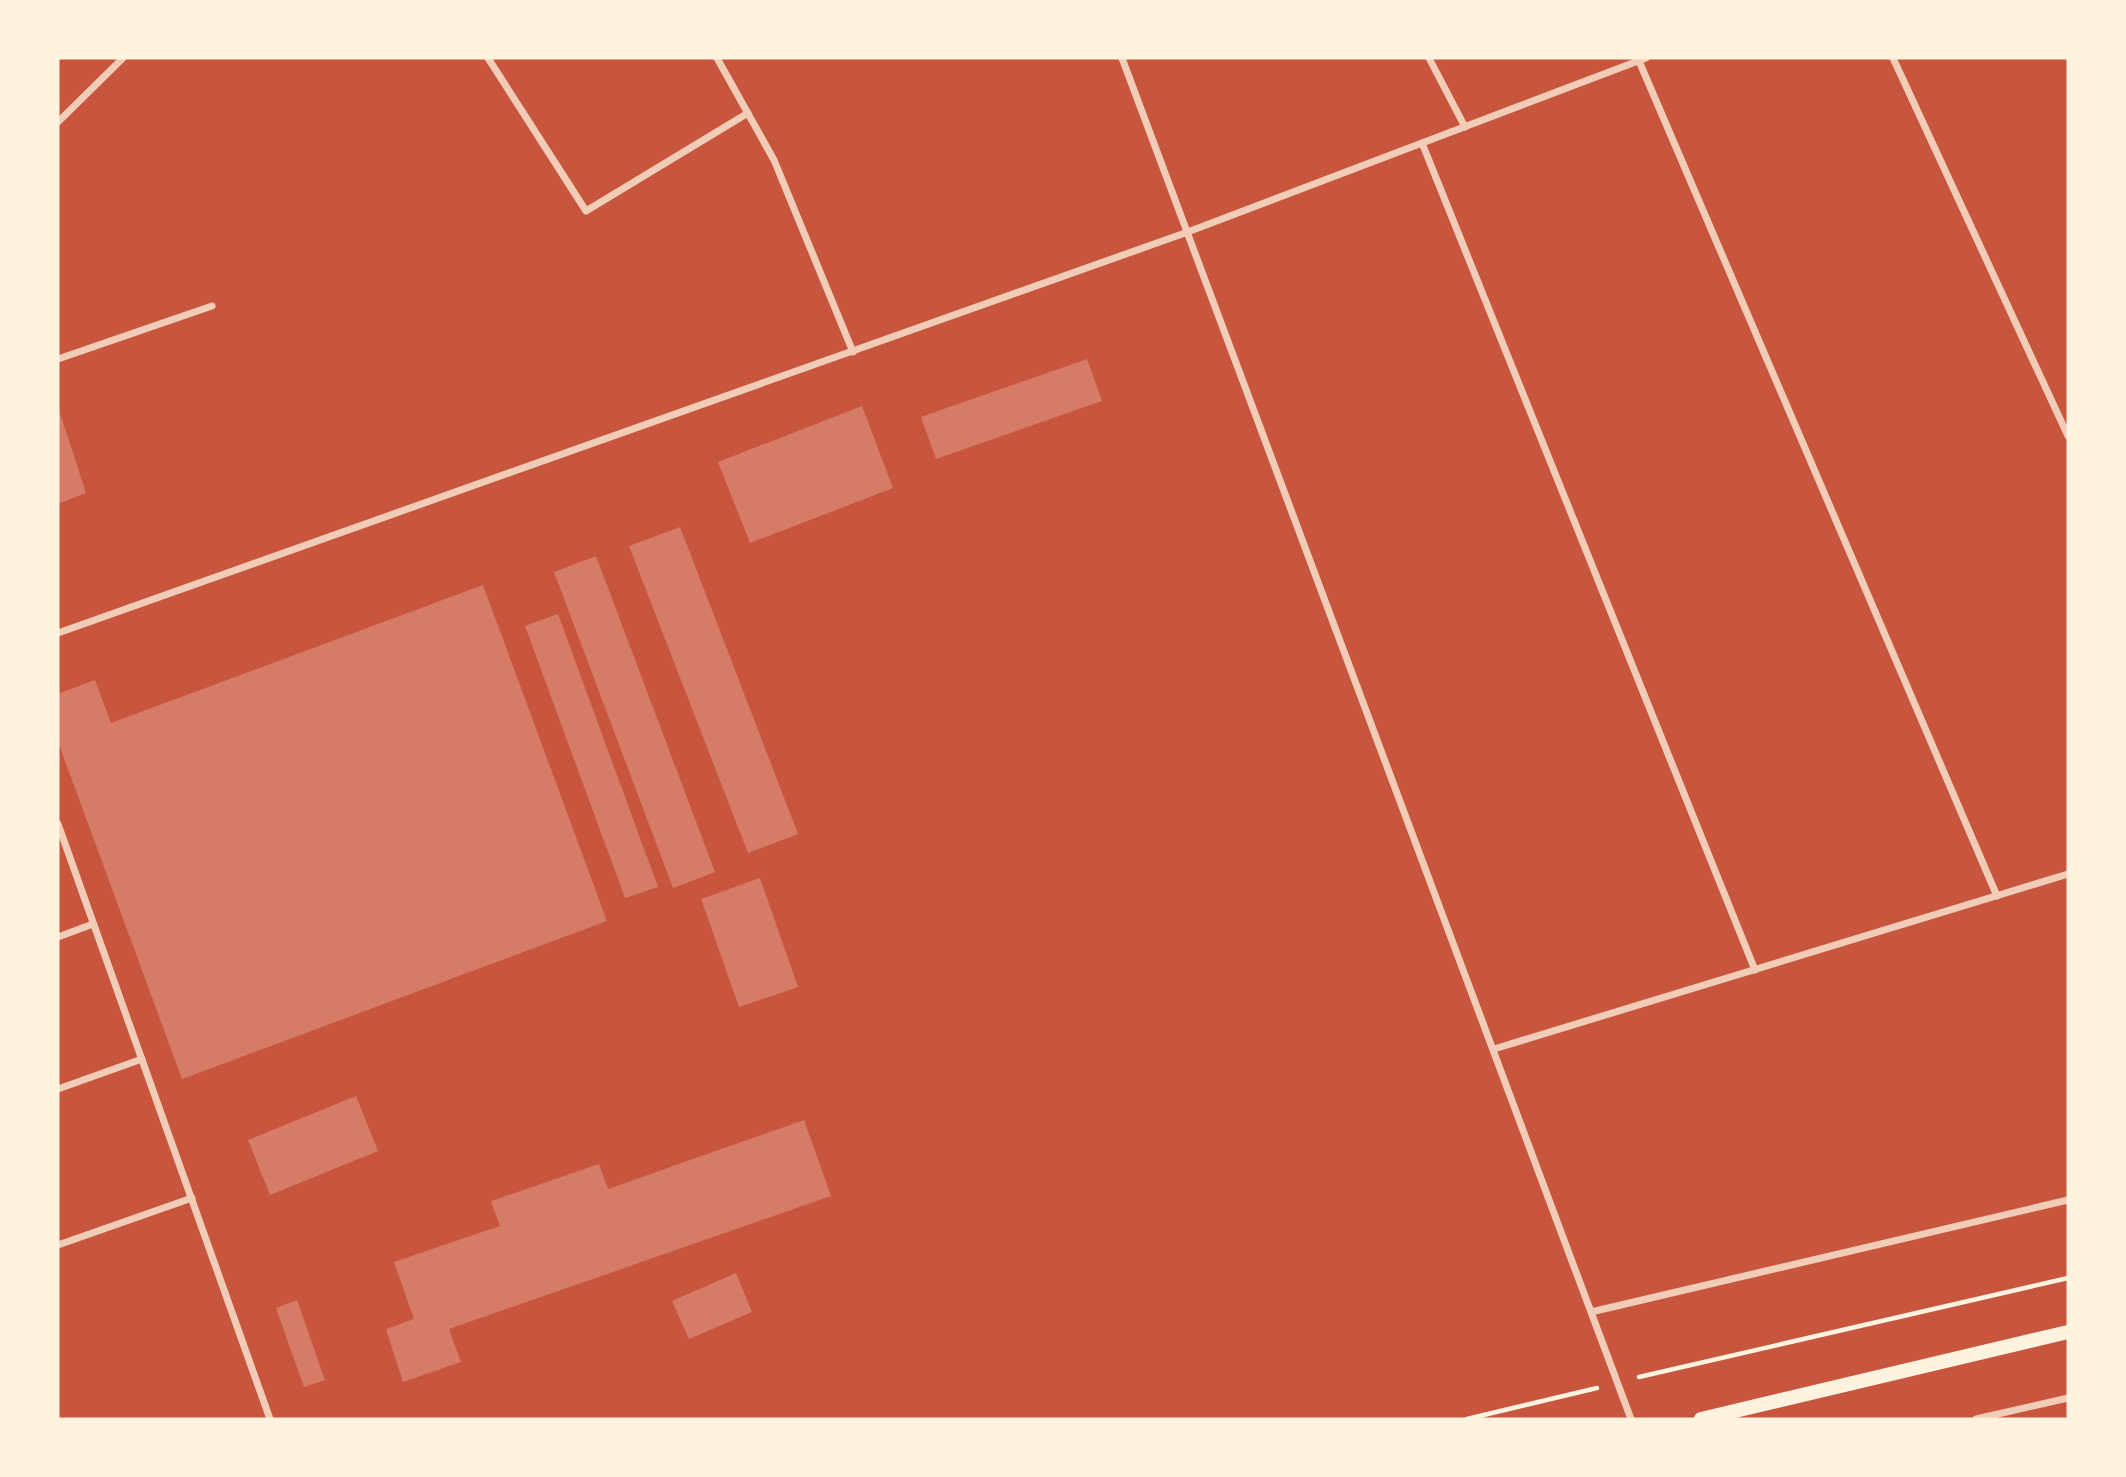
<svg xmlns="http://www.w3.org/2000/svg" width="2126" height="1477" font-family="Merriweather,serif">
  <style>
    .building { fill: #d67c66 }
    .lines { fill: none; stroke-linecap: round; stroke-linejoin: round }
    .path { stroke: #fff3e0; stroke-width: 4.5 }
    .minor { stroke: #f1ccb7; stroke-width: 7 }
    .secondary { stroke: #fff3e0; stroke-width: 14 }
  </style>
  <rect width="100%" height="100%" fill="#c8553d"/>
  <g class="building">
    <path d="M1087,359L1102,401L936,459L921,417Z"/>
    <path d="M862,406L893,488L750,543L718,462Z"/>
    <path d="M58,407L86,493L58,504Z"/>
    <path d="M680,527L798,834L748,853L629,546Z"/>
    <path d="M596,556L715,872L673,888L554,572Z"/>
    <path d="M483,585L607,921L182,1079L58,742V694L95,680L111,723Z"/>
    <path d="M558,614L658,887L625,898L525,626Z"/>
    <path d="M760,878L798,987L739,1007L701,899Z"/>
    <path d="M356,1096L378,1151L270,1195L248,1140Z"/>
    <path d="M804,1120L831,1196L449,1329L461,1362L403,1382L386,1329L414,1319L394,1262L500,1226L491,1201L599,1164L608,1189Z"/>
    <path d="M736,1273L752,1312L689,1339L672,1301Z"/>
    <path d="M297,1300L325,1380L304,1387L276,1308Z"/>
  </g>
  <g class="lines">
    <g class="path">
      <path d="M1639,1377L2068,1278"/>
      <path d="M1467,1419L1597,1388"/>
    </g>
    <g class="minor">
      <path d="M488,58L586,211L748,113"/>
      <path d="M717,58L774,160L853,352"/>
      <path d="M1122,58L1631,1419"/>
      <path d="M1429,58L1465,127"/>
      <path d="M1893,58L2068,436"/>
      <path d="M1639,61L1997,896"/>
      <path d="M58,122L123,58"/>
      <path d="M1422,143L1755,970"/>
      <path d="M58,359L212,306"/>
      <path d="M58,633L1185,233L1646,58"/>
      <path d="M58,824L270,1419"/>
      <path d="M58,937L93,924"/>
      <path d="M1494,1049L2068,874"/>
      <path d="M58,1089L142,1059"/>
      <path d="M58,1245L192,1198"/>
      <path d="M1591,1312L2068,1200"/>
      <path d="M1976,1419L2068,1398"/>
    </g>
    <path class="secondary" d="M1701,1419L2068,1332"/>
  </g>
  <rect width="2126" height="1477" fill="none" stroke="#fff3e0" stroke-width="119"/>
</svg>
